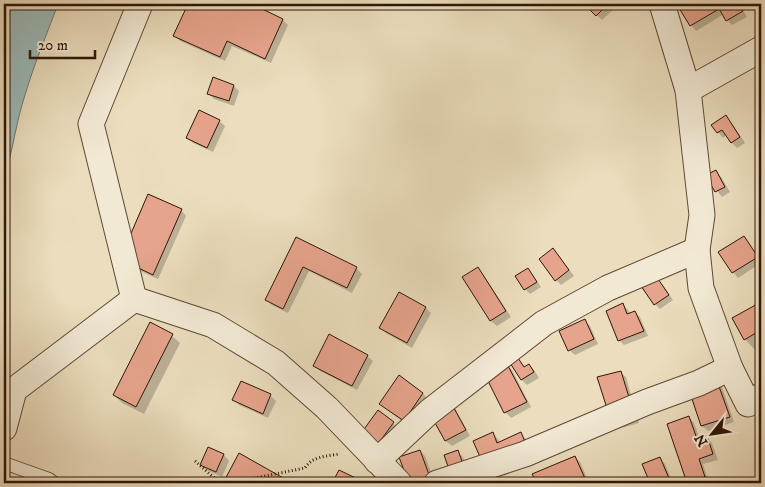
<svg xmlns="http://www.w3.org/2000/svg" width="765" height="487" font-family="'IM FELL DW Pica',serif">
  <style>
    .water { fill: #9bbab9; stroke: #707871 }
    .shadow { fill: #0003 }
    .building { fill: #e6a48c; stroke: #2f1606 }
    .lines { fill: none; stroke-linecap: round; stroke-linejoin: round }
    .service-casing { stroke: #5e4834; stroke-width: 14 }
    .minor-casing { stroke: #5e4834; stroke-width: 27 }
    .path { stroke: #2f1606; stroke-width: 3; stroke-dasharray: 1 2.5; stroke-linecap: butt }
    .service { stroke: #f2e9d4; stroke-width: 12 }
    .minor { stroke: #f2e9d4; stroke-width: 25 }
  </style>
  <rect width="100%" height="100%" fill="#ebddbd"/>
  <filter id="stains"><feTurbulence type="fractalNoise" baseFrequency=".004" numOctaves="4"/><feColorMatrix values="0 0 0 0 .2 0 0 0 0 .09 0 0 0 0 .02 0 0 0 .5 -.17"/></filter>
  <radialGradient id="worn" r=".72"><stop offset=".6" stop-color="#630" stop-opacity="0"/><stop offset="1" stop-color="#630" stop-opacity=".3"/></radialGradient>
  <path class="water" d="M4,4H58C47,34 34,64 25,95C16,122 13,151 4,178Z"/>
  <g class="shadow">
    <path d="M189,4H249L283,20L288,25L271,63L232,46L225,61L180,41L175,35Z"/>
    <path d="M586,4H615L617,6L602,20Z"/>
    <path d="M690,4H717L719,6L723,4H740L747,17L732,25L727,20L724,14L696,31L691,25L681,9Z"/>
    <path d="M214,79L234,86L239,91L234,106L214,99L209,94Z"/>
    <path d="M726,116L731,122L745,143L737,148L732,143L727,135L723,138L718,132Z"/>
    <path d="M219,121L225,126L213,152L193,143L188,138Z"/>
    <path d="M716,172L721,177L730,192L722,197L713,186L710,188V175Z"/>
    <path d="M181,210L186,216L158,279L127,265Z"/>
    <path d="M744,237L749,243L761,263L738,278L733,272Z"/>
    <path d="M297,239L356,268L362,274L352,293L309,271L288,313L272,305L267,300Z"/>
    <path d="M558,255L574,276L561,285L556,280Z"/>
    <path d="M477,268L483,274L511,317L497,326L491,321L464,277Z"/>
    <path d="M528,270L533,275L541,287L530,294L525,289Z"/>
    <path d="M654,275L659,280L673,300L660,309L655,304Z"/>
    <path d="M761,303V345L754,349L745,339L734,318Z"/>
    <path d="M623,305L628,310L630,314L635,312L640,317L648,336L624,345L619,340Z"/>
    <path d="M426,308L431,313L412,348L386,333L381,328Z"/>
    <path d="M585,321L590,326L598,344L575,355L569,350Z"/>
    <path d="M172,336L180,343L144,414L122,403L114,395Z"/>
    <path d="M367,356L373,361L357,390L320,371L314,365Z"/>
    <path d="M518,359L525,367L529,365L534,370L539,378L527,385L522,380L512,363Z"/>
    <path d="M507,365L512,370L531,407L511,418L505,412Z"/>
    <path d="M694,371L699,376L717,382L722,387L734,422L708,431L702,426L691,393L648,402L644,390Z"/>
    <path d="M620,372L626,377L639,423L618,429L613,424Z"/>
    <path d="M399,377L423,394L428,399L409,426L386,409L380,404Z"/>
    <path d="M241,382L271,396L276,401L268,418L239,405L234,400Z"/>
    <path d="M450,402L455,408L470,436L452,446L446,441L431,412Z"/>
    <path d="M689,418L694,423L700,439L707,437L712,443L718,460L703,464L709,483H688Z"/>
    <path d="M393,423L398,428L381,452L366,441Z"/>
    <path d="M493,434L498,439L500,443L520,434L526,439L531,452L490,470Z"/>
    <path d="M208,449L224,455L229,461L222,477L207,470L201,465Z"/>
    <path d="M420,451L425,456L435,483H403Z"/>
    <path d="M458,452L463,457L470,476L458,480Z"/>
    <path d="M240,455L289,483H224Z"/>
    <path d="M575,457L580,462L589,483H538L534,474Z"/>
    <path d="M660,458L665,464L673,483H651L643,464Z"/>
  </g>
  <g class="building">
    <path d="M188,4H252L283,19L265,59L227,41L220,57L173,36Z"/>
    <path d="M584,4H608L596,16Z"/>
    <path d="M687,4H716L719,9L690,26L679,8Z"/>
    <path d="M720,4H739L743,11L726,21L717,5Z"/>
    <path d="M213,77L234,85L229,101L207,94Z"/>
    <path d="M199,110L220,120L207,148L186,138Z"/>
    <path d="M726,115L740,137L731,143L722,130L717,133L711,125Z"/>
    <path d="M716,170L725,187L715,192L709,181L708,174Z"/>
    <path d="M148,194L182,209L153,275L120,259Z"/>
    <path d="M744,236L758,257L732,273L718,252Z"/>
    <path d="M296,237L357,267L347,288L303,267L283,309L265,300Z"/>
    <path d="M553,248L569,270L555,281L539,259Z"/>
    <path d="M478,267L506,311L490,321L462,277Z"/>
    <path d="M528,268L537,282L524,290L515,276Z"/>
    <path d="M654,273L669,295L654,305L639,283Z"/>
    <path d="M399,292L426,307L407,343L379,328Z"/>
    <path d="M761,302V330L744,340L732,318Z"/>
    <path d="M623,303L627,314L635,311L644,331L618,341L606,311Z"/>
    <path d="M585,319L594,339L568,351L559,331Z"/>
    <path d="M150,322L173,334L136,407L113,395Z"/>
    <path d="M329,334L368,355L352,386L313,366Z"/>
    <path d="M518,358L524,367L529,364L534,372L521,380L510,363Z"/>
    <path d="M507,364L527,402L504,413L485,375Z"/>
    <path d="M621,371L635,417L612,424L597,377Z"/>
    <path d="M399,375L423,393L404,421L379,404Z"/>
    <path d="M241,381L271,394L263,414L232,400Z"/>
    <path d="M717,381L730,417L701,426L689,390Z"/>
    <path d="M450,401L466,430L445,441L429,412Z"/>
    <path d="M378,410L394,422L375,448L359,436Z"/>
    <path d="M689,416L697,439L707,436L713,454L699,459L705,477L687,483L667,424Z"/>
    <path d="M493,432L497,443L521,432L527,447L484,466L473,441Z"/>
    <path d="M208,447L224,454L216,472L200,465Z"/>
    <path d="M420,450L432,483H402L406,476L399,457Z"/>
    <path d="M458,450L465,470L451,475L444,455Z"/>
    <path d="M239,453L292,483H223Z"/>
    <path d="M575,456L587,483H537L532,474Z"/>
    <path d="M660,457L671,483H650L642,464Z"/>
    <path d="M339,470L366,483H332Z"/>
  </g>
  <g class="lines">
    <defs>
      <path id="service" d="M4,463L49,479L54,483"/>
      <g id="minor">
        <path d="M662,4L688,90L702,215L697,250L701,288L730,368L748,404L761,396"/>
        <path d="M688,90L761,49"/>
        <path d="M134,299L213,325L276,363L327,408L399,483"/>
        <path d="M4,428L14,390L134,299L91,124L140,4"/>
        <path d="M377,461L429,412L544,323L608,288L697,250"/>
        <path d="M437,483L525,454L647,402L699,383L730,368"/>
      </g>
    </defs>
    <use href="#service" class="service-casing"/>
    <use href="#minor" class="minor-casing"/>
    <g class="path">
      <path d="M195,461L220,483"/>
      <path d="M230,483L305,468C312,456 328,456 340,454"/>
    </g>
    <use href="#service" class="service"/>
    <use href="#minor" class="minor"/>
  </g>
  <rect width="765" height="487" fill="none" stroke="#ebddbd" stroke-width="20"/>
  <rect x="5" y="5" width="755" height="477" fill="none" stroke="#2f1606" stroke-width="2.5"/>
  <rect x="10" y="10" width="745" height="467" fill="none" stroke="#2f1606"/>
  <g transform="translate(712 434) rotate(240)" stroke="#f2e9d4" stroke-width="4" paint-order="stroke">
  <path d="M0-4L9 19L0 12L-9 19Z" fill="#2f1606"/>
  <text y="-8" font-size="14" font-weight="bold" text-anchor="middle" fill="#2f1606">N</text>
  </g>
  <path d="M30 50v8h65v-8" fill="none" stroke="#2f1606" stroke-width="2.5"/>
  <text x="38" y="50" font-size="15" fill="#2f1606" stroke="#f2e9d4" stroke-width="4" paint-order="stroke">20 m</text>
  <rect width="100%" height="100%" filter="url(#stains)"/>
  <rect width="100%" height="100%" fill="url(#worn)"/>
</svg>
